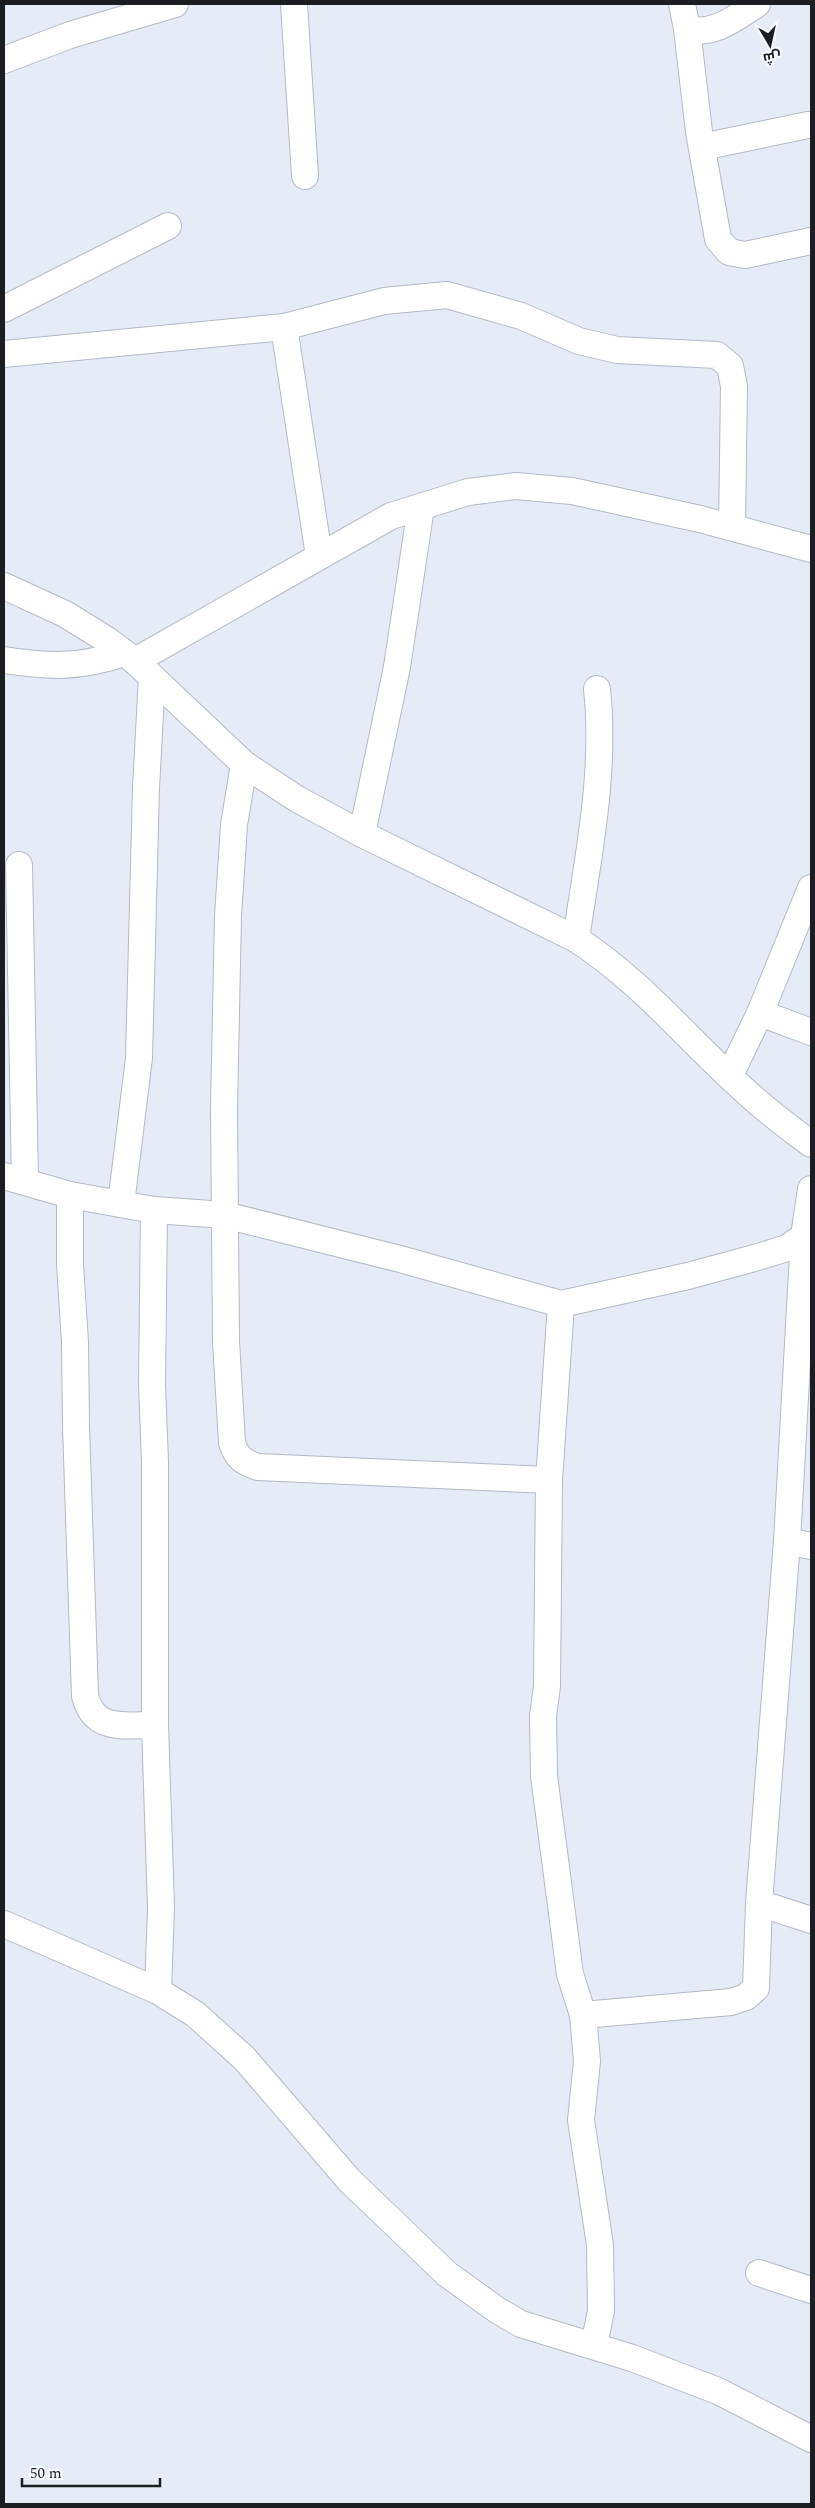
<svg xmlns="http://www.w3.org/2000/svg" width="815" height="2508" font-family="Spectral,Cairo,serif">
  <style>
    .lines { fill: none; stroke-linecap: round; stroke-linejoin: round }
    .minor-casing { stroke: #b3bac5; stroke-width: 28 }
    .minor { stroke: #fff; stroke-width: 26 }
  </style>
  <rect width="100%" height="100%" fill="#e5ecf7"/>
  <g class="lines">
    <defs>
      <g id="minor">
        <path d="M294,4L305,176"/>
        <path d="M682,4L687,29C714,36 735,18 757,4"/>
        <path d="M687,29L699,132L718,239L729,252L745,255L811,241"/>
        <path d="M4,60L70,35L175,4"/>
        <path d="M702,147L808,125"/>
        <path d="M4,309L168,226"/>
        <path d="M284,327L319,556"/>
        <path d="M4,354L284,327L384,301L447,295L521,316L579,341L617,350L717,355L730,366L734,386L732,527"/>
        <path d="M4,586L65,614L107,640L135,661L244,764L297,799L362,834L576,939C646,984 697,1051 760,1104C776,1118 794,1131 811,1144"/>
        <path d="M4,660C49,667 80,668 124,653"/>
        <path d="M135,661L391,516L468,492L516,486L572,491L700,519L811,549"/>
        <path d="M244,764L234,825L228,916L224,1108L226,1341L232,1443C237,1458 243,1462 258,1467L549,1480"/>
        <path d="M362,834L397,667L421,507"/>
        <path d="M19,865L25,1181"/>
        <path d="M576,939C588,857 606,772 597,689"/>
        <path d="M760,1013L811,1032"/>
        <path d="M730,1075L760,1013L811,888"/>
        <path d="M4,1176L70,1195L154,1210L225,1215L400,1259L561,1304L688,1276L758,1257L787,1248L804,1236L811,1189"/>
        <path d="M70,1195V1264L75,1342L76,1426L85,1696C94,1732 124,1725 155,1725"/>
        <path d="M121,1204L139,1058L146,788L152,677"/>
        <path d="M154,1210L152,1385L155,1462V1725L161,1908L158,1991"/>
        <path d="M561,1304L549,1480L547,1686L543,1716L544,1776L570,1974L583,2015L587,2061L581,2120L600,2245L601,2311L594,2345"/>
        <path d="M787,1541L811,1546"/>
        <path d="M759,1903L811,1920"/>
        <path d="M4,1924L158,1991L195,2014L244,2058L349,2180L447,2274L497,2310L521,2324L632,2358L718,2391L811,2439"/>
        <path d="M583,2015L731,2002L746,1997L756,1988L759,1903L787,1541L804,1236"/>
        <path d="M759,2273L811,2290"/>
      </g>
    </defs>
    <use href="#minor" class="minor-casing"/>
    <use href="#minor" class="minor"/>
  </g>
  <rect width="815" height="2508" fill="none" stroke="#1b1d21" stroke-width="10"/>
  <g transform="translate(770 45) rotate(171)" stroke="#f6f9fd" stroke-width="4" paint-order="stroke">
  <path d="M0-4L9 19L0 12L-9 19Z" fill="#1b1d21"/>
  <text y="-8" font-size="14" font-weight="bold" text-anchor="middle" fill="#1b1d21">ش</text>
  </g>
  <path d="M22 2478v8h138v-8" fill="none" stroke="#1b1d21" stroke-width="2.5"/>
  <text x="30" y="2478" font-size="15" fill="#1b1d21" stroke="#f6f9fd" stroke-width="4" paint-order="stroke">50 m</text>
</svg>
